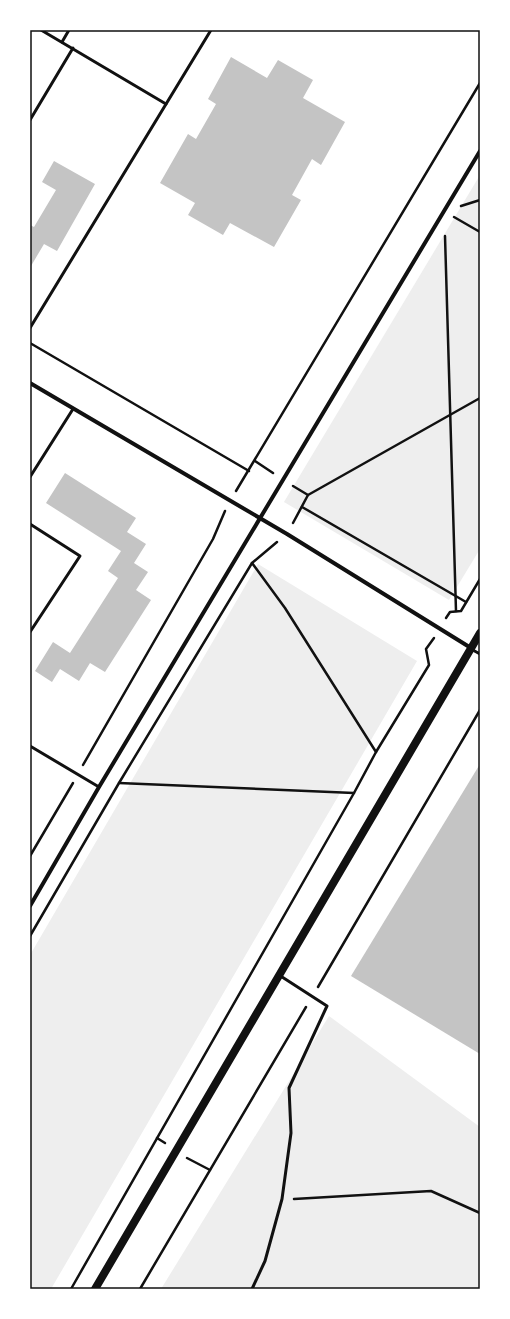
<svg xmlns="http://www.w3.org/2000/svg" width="510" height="1319" font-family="'IBM Plex Sans',sans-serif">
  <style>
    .green { fill: #eee }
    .building { fill: #c4c4c4 }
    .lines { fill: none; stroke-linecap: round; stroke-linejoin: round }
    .path { stroke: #111; stroke-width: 2.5 }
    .service { stroke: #111; stroke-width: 3 }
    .minor { stroke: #111; stroke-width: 4 }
    .secondary { stroke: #111; stroke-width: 8 }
    .neatline { fill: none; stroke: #111; stroke-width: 1.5 }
  </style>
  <rect width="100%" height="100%" fill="#fff"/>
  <g class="green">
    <path d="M480,175V549L449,600L284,502Z"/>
    <path d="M258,564L417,661L51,1289H30V955Z"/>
    <path d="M329,1016L480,1127V1289H161Z"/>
  </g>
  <g class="building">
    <path d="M231,57L267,78L278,60L313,80L303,98L345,122L321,165L312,159L292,195L301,200L274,247L230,223L223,235L188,215L195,203L160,183L188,134L196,139L216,104L208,99Z"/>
    <path d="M54,161L95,184L57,251L44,244L31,266L30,225L34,227L56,190L42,182Z"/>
    <path d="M65,473L136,518L127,532L146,544L134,563L148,572L136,590L151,600L105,672L90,663L79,681L60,669L52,682L35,671L53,642L70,653L118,578L108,571L121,551L46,503Z"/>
    <path d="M480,764V1054L351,976Z"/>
  </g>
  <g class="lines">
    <g class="path">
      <path d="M461,206L480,200"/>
      <path d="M454,217L480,232"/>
      <path d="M445,236L456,611"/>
      <path d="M30,343L249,471"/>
      <path d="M255,461L273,473"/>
      <path d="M293,486L308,495L480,398"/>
      <path d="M236,491L480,83"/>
      <path d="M302,507L466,602"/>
      <path d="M293,523L308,495"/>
      <path d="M446,618L450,612L461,611L480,579"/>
      <path d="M376,752L429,665L426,649L434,638"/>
      <path d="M83,765L213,539L225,511"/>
      <path d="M119,783L354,793L376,752L285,608L252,563"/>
      <path d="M30,856L73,783"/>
      <path d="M30,936L119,783L252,563L277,542"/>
      <path d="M318,987L480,710"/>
      <path d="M157,1138L165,1143"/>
      <path d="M187,1158L210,1170"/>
      <path d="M294,1199L431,1191L480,1213"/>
      <path d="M71,1289L354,793"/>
      <path d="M140,1289L306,1007"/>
    </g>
    <g class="service">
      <path d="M41,30L166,104"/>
      <path d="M62,42L69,30"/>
      <path d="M30,120L73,48"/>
      <path d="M30,328L211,30"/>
      <path d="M30,477L73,409"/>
      <path d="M30,524L80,556L30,632"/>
      <path d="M471,649L480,654"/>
      <path d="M30,746L99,787"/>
      <path d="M252,1289L265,1261L282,1199L291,1133L289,1088L327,1006L279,975"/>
    </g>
    <g class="minor">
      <path d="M30,383L287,534L471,648"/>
      <path d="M30,906L99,787L480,151"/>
    </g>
    <path class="secondary" d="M95,1289L480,633"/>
  </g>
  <rect width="510" height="1319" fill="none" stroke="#ffffff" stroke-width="62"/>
  <rect x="31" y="31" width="448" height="1257" class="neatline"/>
</svg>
